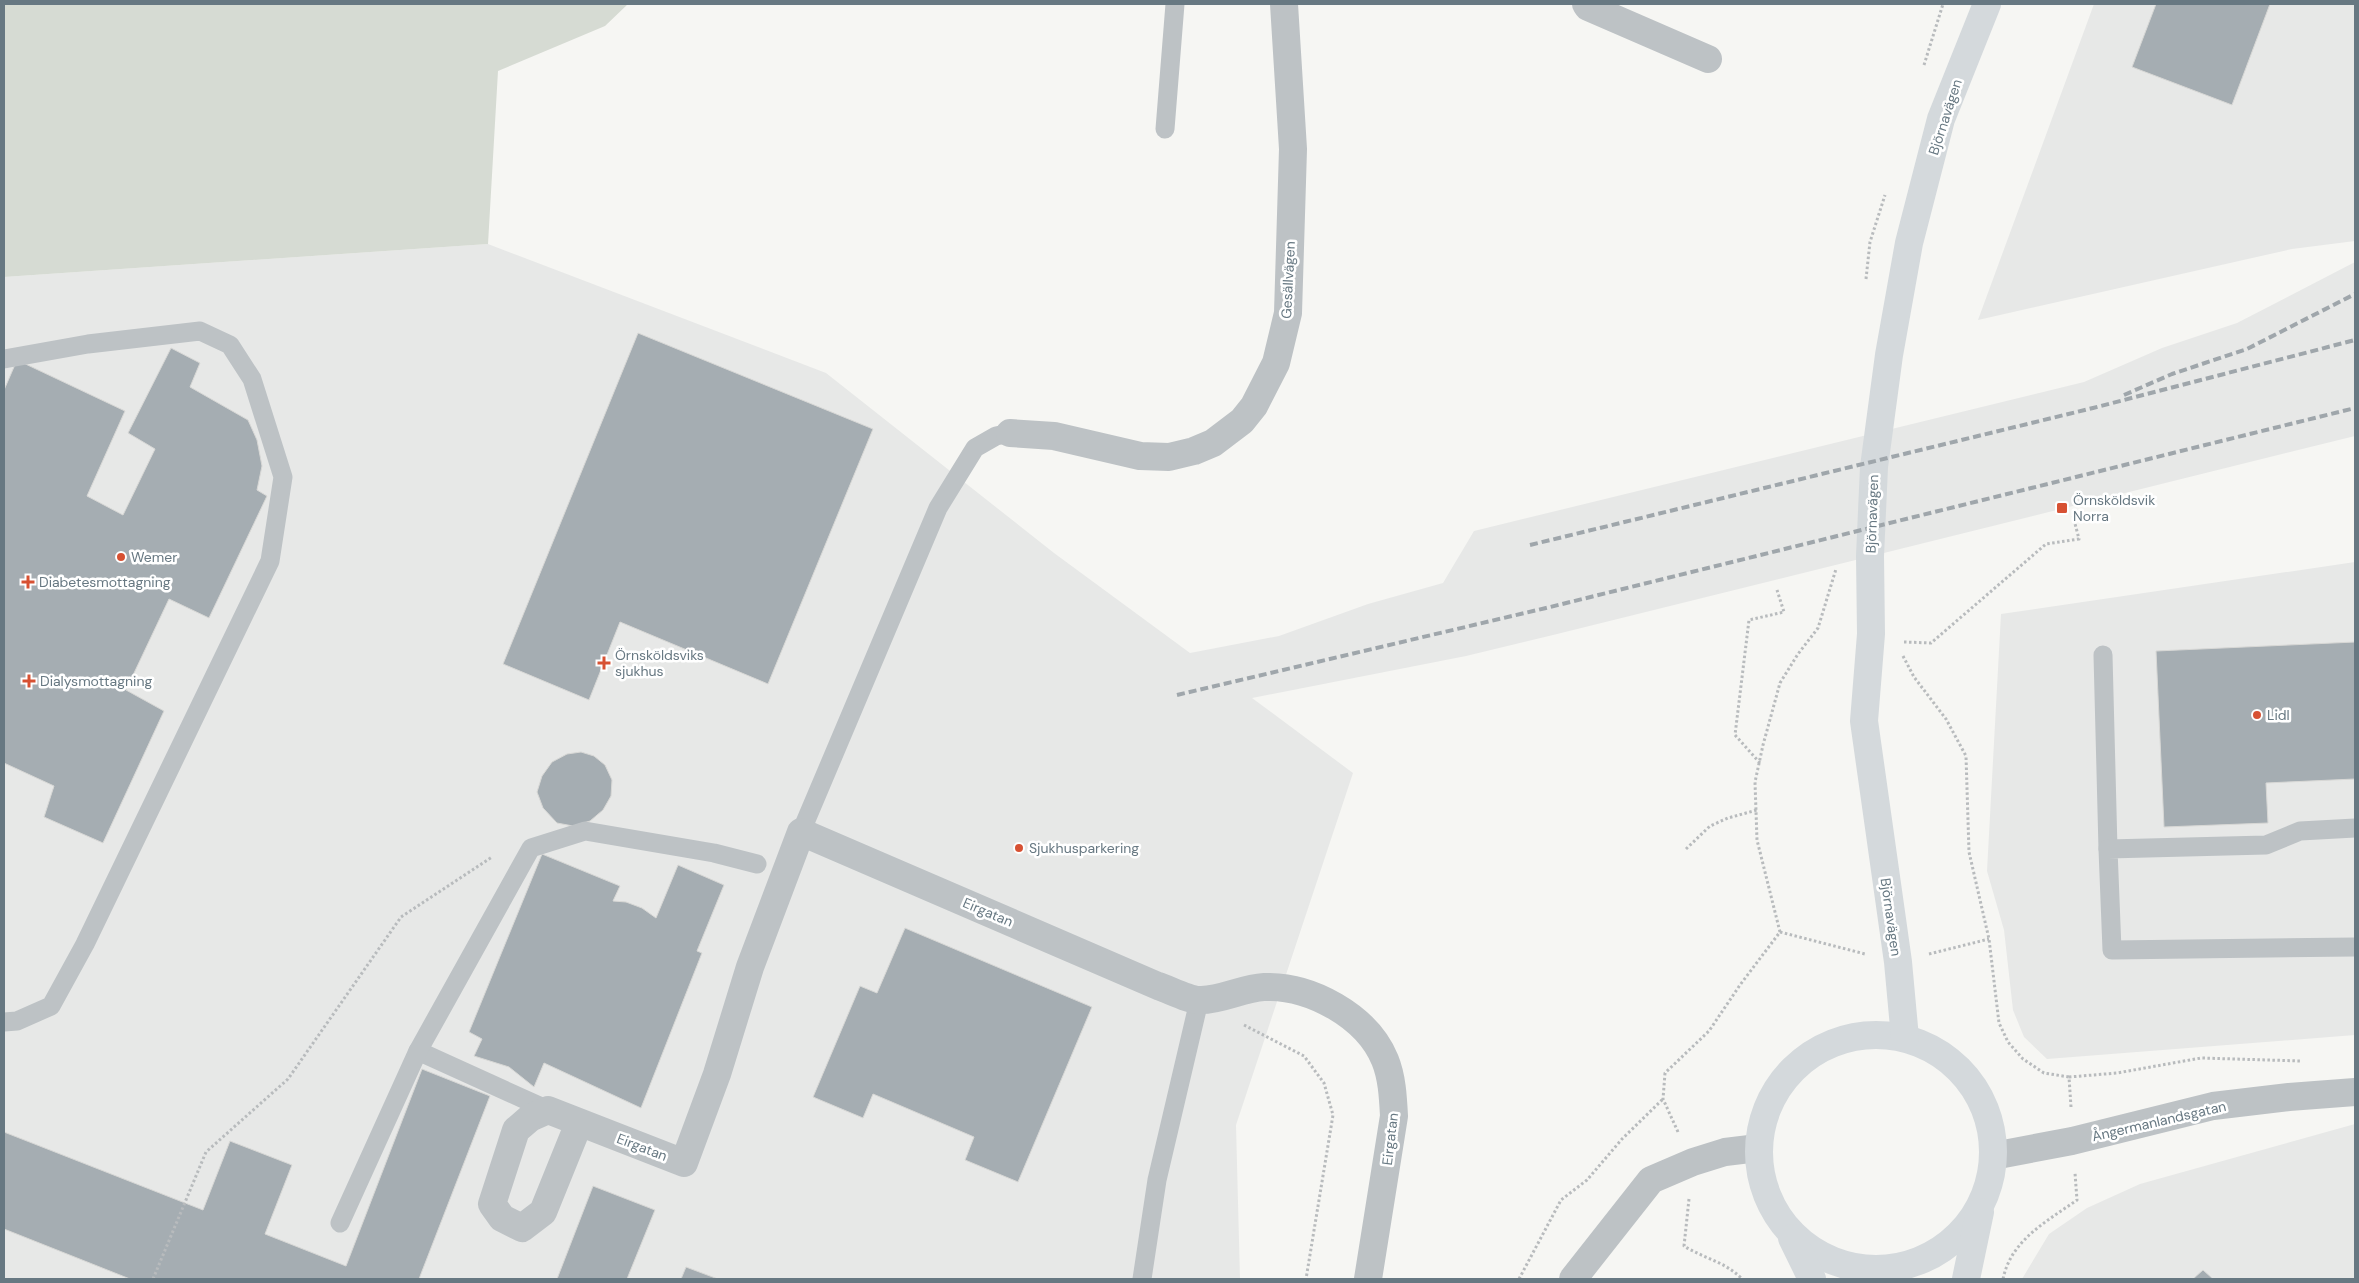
<svg xmlns="http://www.w3.org/2000/svg" width="2359" height="1283" font-family="'DM Sans',sans-serif">
  <style>
    .built { fill: #e7e8e7 }
    .green { fill: #d6dbd3 }
    .building { fill: #a5adb2; stroke: #d8d8d6 }
    .lines { fill: none; stroke-linecap: round; stroke-linejoin: round }
    .path { stroke: #b8bbbd; stroke-width: 3; stroke-dasharray: 2.5 2.5; stroke-linecap: butt }
    .lane { stroke: #bdc2c5; stroke-width: 19 }
    .street { stroke: #bdc2c5; stroke-width: 28 }
    .secondary { stroke: #d4d9dc; stroke-width: 28 }
    .rail { stroke: #9fa6ab; stroke-width: 4; stroke-dasharray: 8 4; stroke-linecap: butt }
    .poi-dot { fill: #d75133; stroke: #fff; stroke-width: 2 }
    .labels { text-anchor: middle; dominant-baseline: central; stroke-width: 5; stroke-linejoin: round; paint-order: stroke }
    .street-label { font-size: 14px; fill: #677882; stroke: #fff }
    .poi-label { font-size: 14px; fill: #677882; stroke: #fff; text-anchor: start }
  </style>
  <rect width="100%" height="100%" fill="#f6f6f3"/>
  <g class="built">
    <path d="M2094,4H2355V241L2292,249L1978,320Z"/>
    <path d="M488,244L826,373L1054,553L1190,653L1279,636L1368,604L1443,583L1474,531L2084,382L2162,348L2237,323L2355,262V436L1553,635L1466,656L1252,698L1353,773L1236,1125L1240,1279H4V277Z"/>
    <path d="M2355,562V1035L2047,1059L2024,1037L2013,1010L2004,930L1987,871L2001,614Z"/>
    <path d="M2355,1124V1279H2022L2049,1234L2087,1208L2140,1184Z"/>
  </g>
  <path class="green" d="M4,4H628L605,26L498,71L488,244L4,277Z"/>
  <g class="building">
    <path d="M2156,4H2270L2232,105L2132,67Z"/>
    <path d="M638,333L873,429L768,684L620,622L589,700L503,664Z"/>
    <path d="M171,348L200,363L190,387L248,420L257,440L262,466L257,490L267,496L209,618L169,599L126,690L164,711L103,843L44,817L54,786L4,763V390L17,360L125,411L87,496L123,515L155,449L128,433Z"/>
    <path d="M2355,642V779L2266,783L2268,823L2164,827L2156,651Z"/>
    <path d="M581,752L594,756L605,765L612,780L611,796L603,810L590,821L573,826L557,823L543,808L537,792L542,776L552,762L567,754Z"/>
    <path d="M542,854L620,886L613,901L626,902L642,908L656,918L678,865L724,885L697,951L702,953L641,1108L544,1063L534,1087L509,1067L474,1056L482,1039L469,1032Z"/>
    <path d="M905,928L1092,1007L1018,1182L965,1160L974,1137L873,1094L863,1118L813,1097L860,986L877,993Z"/>
    <path d="M422,1069L490,1096L419,1279H130L4,1229V1132L203,1210L230,1141L292,1165L265,1234L346,1266Z"/>
    <path d="M593,1186L655,1210L627,1279H557Z"/>
    <path d="M686,1267L718,1279H681Z"/>
    <path d="M2203,1270L2213,1279H2193Z"/>
  </g>
  <g class="lines">
    <g class="path">
      <path d="M1924,65L1943,4"/>
      <path d="M1866,279L1870,242L1885,195"/>
      <path d="M1904,642L1931,643L2046,544L2079,539L2073,516"/>
      <path d="M1903,656L1914,677L1946,719L1966,756L1969,852L1989,939L1999,1023L2008,1042L2023,1059L2044,1073L2069,1077"/>
      <path d="M1760,763L1735,735L1749,620L1784,612L1777,590"/>
      <path d="M1686,849L1710,826L1728,818L1757,810"/>
      <path d="M1780,932L1865,954"/>
      <path d="M1929,954L1989,939"/>
      <path d="M1244,1025L1304,1056L1324,1083L1333,1115L1306,1279"/>
      <path d="M2071,1107L2069,1077L2117,1073L2201,1058L2301,1061"/>
      <path d="M1678,1132L1663,1099L1665,1073L1709,1031L1740,985L1780,932L1757,840L1755,782L1763,745L1780,683L1798,654L1818,628L1836,569"/>
      <path d="M1689,1199L1684,1246C1703,1258 1726,1262 1742,1279"/>
      <path d="M153,1279L206,1152L288,1079L401,917L492,857"/>
      <path d="M1519,1279L1561,1200L1587,1180L1622,1139L1663,1099"/>
      <path d="M2003,1279C2011,1240 2046,1222 2077,1200L2075,1173"/>
    </g>
    <g class="lane">
      <path d="M1165,129L1175,4"/>
      <path d="M4,359L88,344L200,331L230,345L252,379L283,477L270,561L85,944L51,1006L17,1021L4,1022"/>
      <path d="M2103,655L2108,849"/>
      <path d="M2355,828L2300,831L2266,845L2108,849L2112,950L2355,947"/>
      <path d="M801,832L938,508L975,448L996,436L1010,433"/>
      <path d="M418,1051L548,1110"/>
      <path d="M340,1223L418,1051L531,848L585,831L714,853L757,864"/>
      <path d="M1142,1279L1157,1180L1199,1001"/>
    </g>
    <g class="street">
      <path d="M1586,4L1588,7L1708,59"/>
      <path d="M1010,433L1054,436L1140,456L1169,457L1194,451L1213,443L1242,421L1254,406L1276,363L1288,313L1293,149L1284,4"/>
      <path d="M579,1123L543,1212L522,1228L502,1218L492,1204L516,1130L530,1118L548,1110L684,1163L717,1074L750,967L801,832L1158,986C1168,989 1191,1001 1201,1000C1222,1000 1243,988 1264,987C1310,985 1367,1016 1385,1060C1392,1077 1393,1097 1394,1116L1368,1279"/>
      <path d="M1993,1156L2072,1141L2213,1106L2289,1097L2355,1092"/>
      <path d="M1573,1279L1651,1180L1693,1162L1725,1152L1758,1148"/>
    </g>
    <g class="secondary">
      <circle cx="1876" cy="1152" r="117"/>
      <path d="M1905,1038L1898,962L1864,721L1871,634L1870,556L1874,467L1889,355L1909,243L1941,119L1987,4"/>
      <path d="M1792,1238L1812,1279"/>
      <path d="M1966,1279L1980,1212"/>
    </g>
    <g class="rail">
      <path d="M2124,395L2172,374L2247,349L2355,294"/>
      <path d="M1530,545L2093,408L2355,340"/>
      <path d="M1177,695L1546,608L2355,408"/>
    </g>
  </g>
  <g class="poi-dot">
    <rect x="2056" y="502" width="12" height="12" rx="2.5"/>
    <circle cx="121" cy="557" r="5"/>
    <path d="M25.5 574.5h5v5h5v5h-5v5h-5v-5h-5v-5h5z"/>
    <path d="M601.5 655.5h5v5h5v5h-5v5h-5v-5h-5v-5h5z"/>
    <path d="M26.5 673.5h5v5h5v5h-5v5h-5v-5h-5v-5h5z"/>
    <circle cx="2257" cy="715" r="5"/>
    <circle cx="1019" cy="848" r="5"/>
  </g>
  <g class="labels">
    <g class="street-label">
      <text transform="translate(1945 117) rotate(-72)">Björnavägen</text>
      <text transform="translate(1288 280) rotate(-87)">Gesällvägen</text>
      <text transform="translate(1872 514) rotate(-88)">Björnavägen</text>
      <text transform="translate(988 912) rotate(23)">Eirgatan</text>
      <text transform="translate(1891 917) rotate(82)">Björnavägen</text>
      <text transform="translate(2159 1121) rotate(-13)">Ångermanlandsgatan</text>
      <text transform="translate(1390 1139) rotate(-83)">Eirgatan</text>
      <text transform="translate(642 1147) rotate(21)">Eirgatan</text>
    </g>
    <g class="poi-label">
      <text x="2073" y="500">Örnsköldsvik<tspan x="2073" dy="16">Norra</tspan></text>
      <text x="131" y="557">Wemer</text>
      <text x="39" y="582">Diabetesmottagning</text>
      <text x="615" y="655">Örnsköldsviks<tspan x="615" dy="16">sjukhus</tspan></text>
      <text x="40" y="681">Dialysmottagning</text>
      <text x="2267" y="715">Lidl</text>
      <text x="1029" y="848">Sjukhusparkering</text>
    </g>
  </g>
  <rect width="2359" height="1283" fill="none" stroke="#677882" stroke-width="10"/>
</svg>
